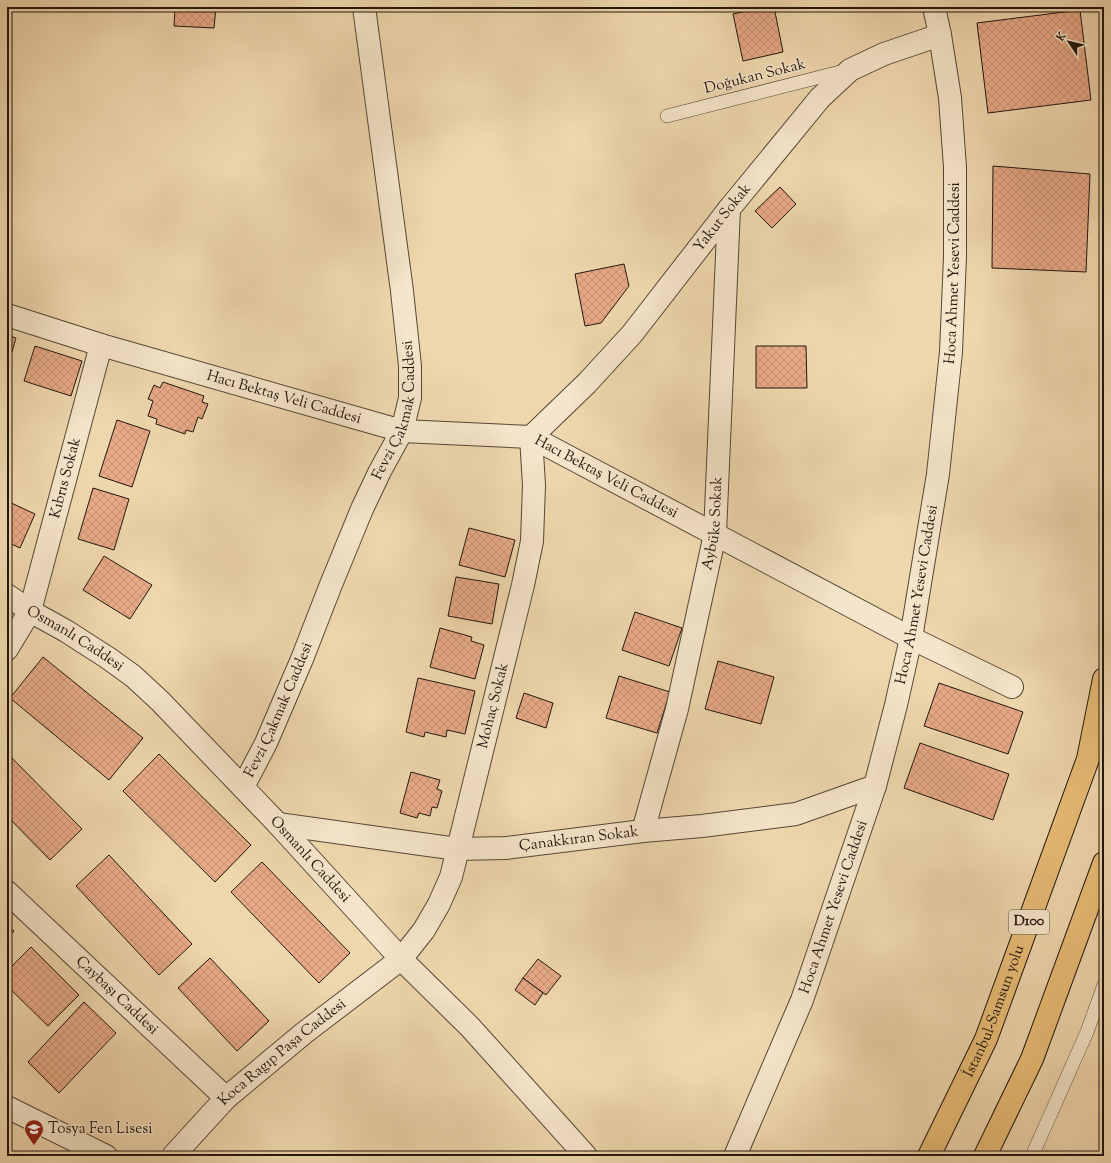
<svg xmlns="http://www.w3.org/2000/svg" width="1111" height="1163" font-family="'Sorts Mill Goudy',serif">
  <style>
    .building { fill: url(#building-cross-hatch); stroke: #22160f }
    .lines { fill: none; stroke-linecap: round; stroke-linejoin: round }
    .service-casing { stroke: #554636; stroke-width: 14 }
    .minor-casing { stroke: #554636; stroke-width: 24 }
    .tertiary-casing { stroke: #554636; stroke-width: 24 }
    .trunk-casing { stroke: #22160f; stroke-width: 24 }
    .service { stroke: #f5e5ca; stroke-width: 13 }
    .minor { stroke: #f5e5ca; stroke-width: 22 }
    .tertiary { stroke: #f5e5ca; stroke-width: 22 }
    .trunk { stroke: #e8bc76; stroke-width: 22 }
    .labels { text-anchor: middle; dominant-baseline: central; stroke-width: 3; stroke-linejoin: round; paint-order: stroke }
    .shield { fill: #f5e5ca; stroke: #615447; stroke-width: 1 }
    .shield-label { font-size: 14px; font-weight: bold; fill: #22160f }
    .street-label { font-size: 15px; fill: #22160f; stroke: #f5e5ca }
    .poi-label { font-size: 15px; fill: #22160f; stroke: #f5e5ca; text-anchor: start }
  </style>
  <defs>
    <pattern id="building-cross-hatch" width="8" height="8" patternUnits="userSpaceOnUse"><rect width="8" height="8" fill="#e8aa87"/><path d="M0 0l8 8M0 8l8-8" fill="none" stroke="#c79273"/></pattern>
  </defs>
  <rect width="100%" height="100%" fill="#efd7ad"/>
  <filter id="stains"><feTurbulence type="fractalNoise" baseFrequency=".005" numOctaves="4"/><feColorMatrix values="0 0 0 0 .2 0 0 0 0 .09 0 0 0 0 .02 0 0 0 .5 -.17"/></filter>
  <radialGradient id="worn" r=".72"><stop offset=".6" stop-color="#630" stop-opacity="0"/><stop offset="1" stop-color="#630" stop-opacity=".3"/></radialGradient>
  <g class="building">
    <path d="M175,7H216L214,28L174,26Z"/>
    <path d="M766,7H774L783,52L743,61L733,14Z"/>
    <path d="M1080,10L1091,100L988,113L977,23Z"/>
    <path d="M993,166L1090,174L1086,272L992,268Z"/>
    <path d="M780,187L796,204L772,228L755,211Z"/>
    <path d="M624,264L629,286L601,323L585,326L575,274Z"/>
    <path d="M7,335L16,338L7,369Z"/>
    <path d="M35,346L82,361L71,396L24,381Z"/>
    <path d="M756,346H806L807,388H756Z"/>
    <path d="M163,382L204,396L202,402L208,404L202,419L198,417L193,432L186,430L185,434L156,424L157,419L148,416L153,401L148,399L154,385L160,388Z"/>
    <path d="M117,420L150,431L132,487L99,476Z"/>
    <path d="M93,488L129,499L114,550L78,539Z"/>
    <path d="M7,501L35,514L20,548L7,542Z"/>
    <path d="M469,528L515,540L505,577L459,565Z"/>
    <path d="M104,556L152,585L130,619L83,590Z"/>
    <path d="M456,577L499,584L492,624L448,616Z"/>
    <path d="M635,612L682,628L669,666L622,650Z"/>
    <path d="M440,628L472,637L471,641L484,645L475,679L430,667Z"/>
    <path d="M43,657L143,738L109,780L10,698Z"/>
    <path d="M718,661L774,677L761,724L705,709Z"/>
    <path d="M619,676L670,692L657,733L606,718Z"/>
    <path d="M418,678L475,691L465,734L447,730L446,737L425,732L424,737L406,732Z"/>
    <path d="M939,683L1023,712L1008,754L924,726Z"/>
    <path d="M524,693L553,703L546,728L516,718Z"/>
    <path d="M920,743L1009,774L993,820L904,788Z"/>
    <path d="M7,753L82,829L50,860L7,816Z"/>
    <path d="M159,754L251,845L215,882L123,791Z"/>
    <path d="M411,772L440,780L437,789L442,791L437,808L432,807L430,816L419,813L417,818L400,813Z"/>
    <path d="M109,855L192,944L159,975L76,886Z"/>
    <path d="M262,862L350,953L319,983L231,892Z"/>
    <path d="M7,925L14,931L7,939Z"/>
    <path d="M31,947L79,995L48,1026L7,986V971Z"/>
    <path d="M210,958L269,1021L237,1051L178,988Z"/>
    <path d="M538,959L561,976L546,995L523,978Z"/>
    <path d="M523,978L543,993L535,1005L515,990Z"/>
    <path d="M84,1002L116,1033L59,1093L28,1062Z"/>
  </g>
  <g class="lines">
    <defs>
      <g id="service">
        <path d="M667,116L844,71"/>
        <path d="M1032,1156L1087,1032L1104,985"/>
      </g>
      <g id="minor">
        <path id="s1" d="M7,649L30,611L101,345"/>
        <path id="s2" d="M278,824L457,849L506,848L643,831L702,826L796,814L875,786"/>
        <path id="s3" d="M643,831L677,709L715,534L729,209"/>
        <path id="s4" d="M401,959L424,930L439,904L451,877L523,585L532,541L534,485L531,437L587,383L632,334L729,209L820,98L850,70L884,54L940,35"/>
      </g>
      <g id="tertiary">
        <path id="s5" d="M7,315L101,345L402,431L531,437L911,638L1012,687"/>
        <path id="s6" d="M7,595L30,611L66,631L108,658L133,676L160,701L278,824L401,959L470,1027L586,1156"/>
        <path id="s7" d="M243,787L266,743L302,659L330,587L362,509L380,471L402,431L410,398V366L402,291L364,7"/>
        <path id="s8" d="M7,892L226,1098"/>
        <path d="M7,1107L106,1156"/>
        <path id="s9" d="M173,1156L226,1098L304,1033L401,959"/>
        <path id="s10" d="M735,1156L802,1000L875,786L896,705L911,638L938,474L951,352L955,257V167L950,98L940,35L934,7"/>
      </g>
      <g id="trunk">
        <path id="s11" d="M929,1156L986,1039L1088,759L1104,679"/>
        <path d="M985,1156L1032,1059L1104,863"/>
      </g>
    </defs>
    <use href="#service" class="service-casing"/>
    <use href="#minor" class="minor-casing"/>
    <use href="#tertiary" class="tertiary-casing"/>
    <use href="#trunk" class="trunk-casing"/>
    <use href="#service" class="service"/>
    <use href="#minor" class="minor"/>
    <use href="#tertiary" class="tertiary"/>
    <use href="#trunk" class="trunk"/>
  </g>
  <defs>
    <symbol id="school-pin" viewBox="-11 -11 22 30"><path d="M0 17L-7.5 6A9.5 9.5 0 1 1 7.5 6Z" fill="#8f2418" stroke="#f5e5ca"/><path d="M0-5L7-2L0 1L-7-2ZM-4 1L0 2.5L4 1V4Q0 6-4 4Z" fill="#fff"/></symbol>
  </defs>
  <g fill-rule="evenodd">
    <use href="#school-pin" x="23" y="1118" width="22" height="30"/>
  </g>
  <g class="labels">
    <rect class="shield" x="1009" y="910" width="40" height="24" rx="3"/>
    <g class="shield-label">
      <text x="1029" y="922">D100</text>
    </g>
    <g class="street-label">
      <text transform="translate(755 77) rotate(-14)">Doğukan Sokak</text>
      <text stroke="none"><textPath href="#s4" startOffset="838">Yakut Sokak</textPath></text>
      <text stroke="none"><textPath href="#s10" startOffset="916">Hoca Ahmet Yesevi Caddesi</textPath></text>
      <text stroke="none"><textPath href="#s5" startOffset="289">Hacı Bektaş Veli Caddesi</textPath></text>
      <text stroke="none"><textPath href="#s7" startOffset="409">Fevzi Çakmak Caddesi</textPath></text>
      <text stroke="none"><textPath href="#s5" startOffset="626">Hacı Bektaş Veli Caddesi</textPath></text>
      <text stroke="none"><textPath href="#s1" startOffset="182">Kıbrıs Sokak</textPath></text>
      <text stroke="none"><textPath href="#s3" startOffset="316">Aybüke Sokak</textPath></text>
      <text stroke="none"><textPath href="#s10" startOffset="592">Hoca Ahmet Yesevi Caddesi</textPath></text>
      <text stroke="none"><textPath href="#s6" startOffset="81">Osmanlı Caddesi</textPath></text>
      <text stroke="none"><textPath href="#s4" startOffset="273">Mohaç Sokak</textPath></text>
      <text stroke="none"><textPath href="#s7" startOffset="85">Fevzi Çakmak Caddesi</textPath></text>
      <text stroke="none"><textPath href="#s2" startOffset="303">Çanakkıran Sokak</textPath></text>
      <text stroke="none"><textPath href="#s6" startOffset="405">Osmanlı Caddesi</textPath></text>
      <text stroke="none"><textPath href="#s10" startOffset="268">Hoca Ahmet Yesevi Caddesi</textPath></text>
      <text stroke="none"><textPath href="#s8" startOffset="151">Çaybaşı Caddesi</textPath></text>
      <text stroke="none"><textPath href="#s11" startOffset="159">İstanbul-Samsun yolu</textPath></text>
      <text stroke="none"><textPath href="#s9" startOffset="151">Koca Ragıp Paşa Caddesi</textPath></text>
    </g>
    <g class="poi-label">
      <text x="48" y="1129">Tosya Fen Lisesi</text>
    </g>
  </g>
  <rect width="1111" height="1163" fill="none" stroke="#efd7ad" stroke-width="24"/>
  <rect x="8" y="8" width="1095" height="1147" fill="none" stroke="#22160f" stroke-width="2"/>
  <rect x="12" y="12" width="1087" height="1139" fill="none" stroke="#22160f"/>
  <g transform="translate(1069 42) rotate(305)" stroke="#f5e5ca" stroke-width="3" paint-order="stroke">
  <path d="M0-3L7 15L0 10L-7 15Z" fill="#22160f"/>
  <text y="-6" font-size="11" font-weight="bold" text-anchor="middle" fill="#22160f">K</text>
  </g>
  <rect width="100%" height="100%" filter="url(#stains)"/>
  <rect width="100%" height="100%" fill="url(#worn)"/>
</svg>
